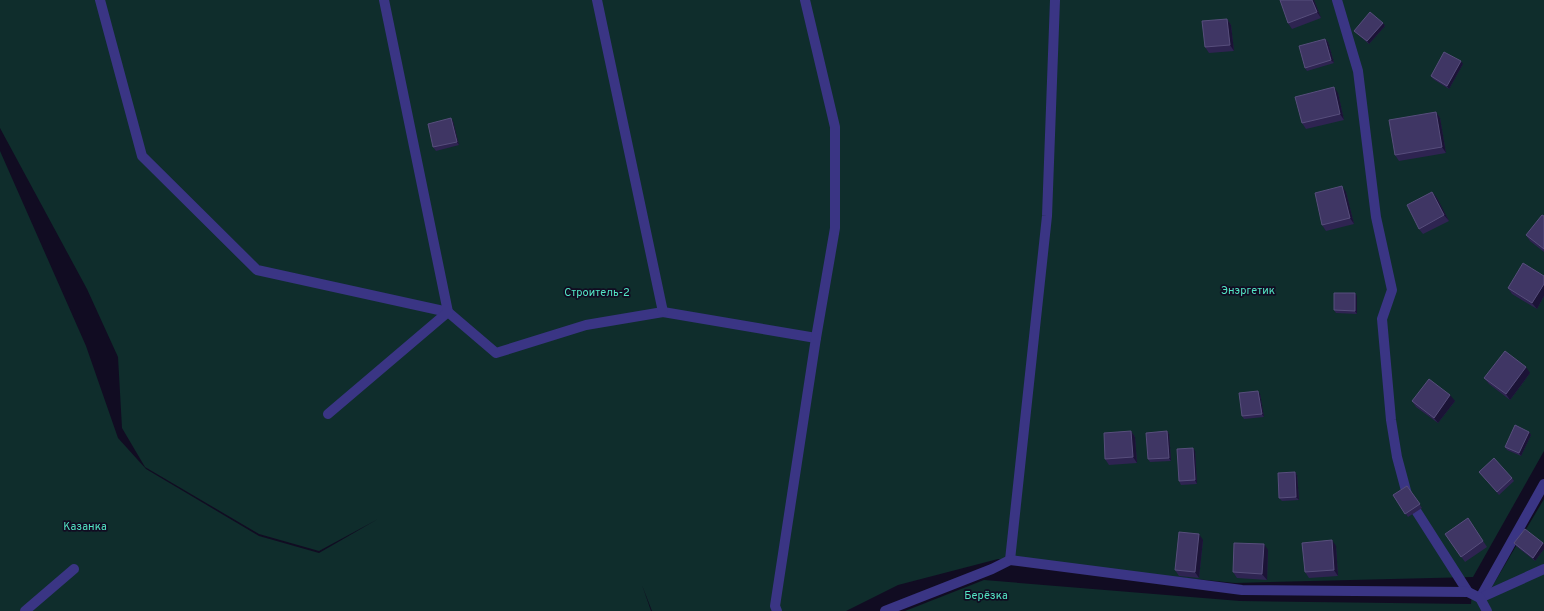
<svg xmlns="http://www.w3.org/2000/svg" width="1544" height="611" font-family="Overpass,sans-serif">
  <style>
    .green { fill: #0f2d2c }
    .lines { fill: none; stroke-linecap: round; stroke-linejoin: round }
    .service { stroke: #3a3584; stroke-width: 10 }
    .wall { fill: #2e2451 }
    .shaded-wall { fill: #1b1336 }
    .building { fill: #3f3664; stroke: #574e7c }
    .labels { text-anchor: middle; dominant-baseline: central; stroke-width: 3.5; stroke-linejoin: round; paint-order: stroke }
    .park-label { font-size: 11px; fill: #53e5c4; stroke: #110c22 }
  </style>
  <rect width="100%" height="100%" fill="#110c22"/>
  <g class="green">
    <path d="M0,0H1544V451L1473,577L1235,583L998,559L898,585L846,611H652L642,585L651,611H0V151L86,346L118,438L146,469L259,536L319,553L378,519L319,551L259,534L145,467L122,428L118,357L87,289L0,128Z"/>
    <path d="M1544,499V611H905L984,580L1240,601L1471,604L1472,592L1490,590Z"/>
  </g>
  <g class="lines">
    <g class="service">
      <path d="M100,0L142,156L257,270L448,312L496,353L586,325L663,312L816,338"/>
      <path d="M597,0L663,312"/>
      <path d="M1337,0L1358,71L1376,217L1392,290L1382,319L1391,420L1397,457L1408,498L1468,592"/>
      <path d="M328,414L448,312L384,0"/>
      <path d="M1010,560L1047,216L1055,0"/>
      <path d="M1480,598L1544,484"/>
      <path d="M1480,598L1544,569"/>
      <path d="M25,611L74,569"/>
      <path d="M777,611L775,606L816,338L835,228V127L805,0"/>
      <path d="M885,611L992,569L1010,560L1242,590L1468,592L1480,598L1487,611"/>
    </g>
  </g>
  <g class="wall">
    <path d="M1314,0L1321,18L1292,29L1288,23Z"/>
    <path d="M1227,19L1231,25L1234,51L1209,53L1205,47Z"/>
    <path d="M1383,23L1385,26L1369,44L1357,34L1354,31Z"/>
    <path d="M1325,39L1328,42L1334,63L1307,71L1305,68Z"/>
    <path d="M1463,64L1449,89L1433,79L1431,76Z"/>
    <path d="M1338,93L1344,120L1306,129L1302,123Z"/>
    <path d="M1436,112L1440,118L1446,153L1399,161L1395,155Z"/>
    <path d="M453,121L459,145L436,151L433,147Z"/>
    <path d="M1346,192L1354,224L1326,231L1322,225Z"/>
    <path d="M1432,192L1437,198L1449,221L1423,234L1419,229Z"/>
    <path d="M1544,216V252L1530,241L1526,235Z"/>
    <path d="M1544,276V296L1537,309L1512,294L1508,288Z"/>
    <path d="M1357,296V314L1336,313L1334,310Z"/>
    <path d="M1530,373L1510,400L1489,384L1484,378Z"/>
    <path d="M1260,394L1264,417L1244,419L1242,416Z"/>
    <path d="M1412,401H1455L1438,423L1416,407Z"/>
    <path d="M1131,431L1135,437L1137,463L1109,465L1105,459Z"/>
    <path d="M1167,431L1169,434L1171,461L1150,462L1148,459Z"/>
    <path d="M1529,432L1531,435L1521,456L1507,450L1505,447Z"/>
    <path d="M1195,451L1197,484L1181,485L1179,481Z"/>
    <path d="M1295,472L1297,475L1299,500L1282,501L1279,498Z"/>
    <path d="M1479,472L1512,478L1514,481L1499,495Z"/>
    <path d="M1407,486L1422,508L1408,517L1393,495Z"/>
    <path d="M1468,518L1487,547L1465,562L1445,534Z"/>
    <path d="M1203,540L1199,578L1179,576L1175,570Z"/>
    <path d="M1514,543H1543L1544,544V549L1535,561L1516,546Z"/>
    <path d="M1336,546L1338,576L1309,578L1305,572Z"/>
    <path d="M1268,550L1267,580L1237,578L1233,572Z"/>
  </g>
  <g class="shaded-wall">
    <path d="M1312,0H1314L1321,18L1317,12Z"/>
    <path d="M1227,19L1231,25L1234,51L1230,45Z"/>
    <path d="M1383,23L1385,26L1369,44L1367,41Z"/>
    <path d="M1325,39L1328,42L1334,63L1331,60Z"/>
    <path d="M1461,61L1463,64L1449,89L1447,86Z"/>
    <path d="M1334,87L1338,93L1344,120L1340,114Z"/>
    <path d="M1436,112L1440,118L1446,153L1442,147Z"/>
    <path d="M451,118L453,121L459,145L457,142Z"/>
    <path d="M1342,186L1346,192L1354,224L1350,218Z"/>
    <path d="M1432,192L1437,198L1449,221L1444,215Z"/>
    <path d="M1544,284V296L1537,309L1532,303Z"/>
    <path d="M1355,293L1357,296V314L1355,311Z"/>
    <path d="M1526,367L1530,373L1510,400L1506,394Z"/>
    <path d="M1258,391L1260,394L1264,417L1262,414Z"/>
    <path d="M1450,395L1455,401L1438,423L1434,418Z"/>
    <path d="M1131,431L1135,437L1137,463L1133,457Z"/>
    <path d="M1167,431L1169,434L1171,461L1169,458Z"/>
    <path d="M1529,432L1531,435L1521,456L1519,453Z"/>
    <path d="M1193,448L1195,451L1197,484L1195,480Z"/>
    <path d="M1295,472L1297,475L1299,500L1296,497Z"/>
    <path d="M1199,534L1203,540L1199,578L1195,572Z"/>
    <path d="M1332,540L1336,546L1338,576L1334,570Z"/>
    <path d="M1543,543L1544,544V549L1535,561L1533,558Z"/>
    <path d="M1264,544L1268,550L1267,580L1262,574Z"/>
  </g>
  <g class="building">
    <path d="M1280,0H1312L1317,12L1288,23Z"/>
    <path d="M1370,12L1383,23L1367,41L1354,31Z"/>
    <path d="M1227,19L1230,45L1205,47L1202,21Z"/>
    <path d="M1325,39L1331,60L1305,68L1299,46Z"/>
    <path d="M1444,52L1461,61L1447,86L1431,76Z"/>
    <path d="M1334,87L1340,114L1302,123L1295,97Z"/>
    <path d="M1436,112L1442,147L1395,155L1389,120Z"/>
    <path d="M451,118L457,142L433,147L428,124Z"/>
    <path d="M1342,186L1350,218L1322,225L1315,193Z"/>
    <path d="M1432,192L1444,215L1419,229L1407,205Z"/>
    <path d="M1542,215L1544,216V249L1526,235Z"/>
    <path d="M1523,263L1544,276V284L1532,303L1508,288Z"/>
    <path d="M1334,293H1355V311L1334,310Z"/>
    <path d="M1505,351L1526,367L1506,394L1484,378Z"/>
    <path d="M1429,379L1450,395L1434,418L1412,401Z"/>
    <path d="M1258,391L1262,414L1242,416L1239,393Z"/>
    <path d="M1515,425L1529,432L1519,453L1505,447Z"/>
    <path d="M1131,431L1133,457L1105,459L1104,433Z"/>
    <path d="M1167,431L1169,458L1148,459L1146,433Z"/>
    <path d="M1193,448L1195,480L1179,481L1177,449Z"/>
    <path d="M1494,458L1512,478L1497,492L1479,472Z"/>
    <path d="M1295,472L1296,497L1279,498L1278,473Z"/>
    <path d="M1407,486L1420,504L1405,514L1393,495Z"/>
    <path d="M1468,518L1483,541L1461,557L1445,534Z"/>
    <path d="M1525,529L1543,543L1533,558L1514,543Z"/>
    <path d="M1179,532L1199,534L1195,572L1175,570Z"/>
    <path d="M1332,540L1334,570L1305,572L1302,543Z"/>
    <path d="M1234,543L1264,544L1262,574L1233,572Z"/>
  </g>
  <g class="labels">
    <g class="park-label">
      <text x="1248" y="291">Энэргетик</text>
      <text x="597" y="293">Строитель-2</text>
      <text x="85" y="527">Казанка</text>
      <text x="986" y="596">Берёзка</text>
    </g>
  </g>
</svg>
